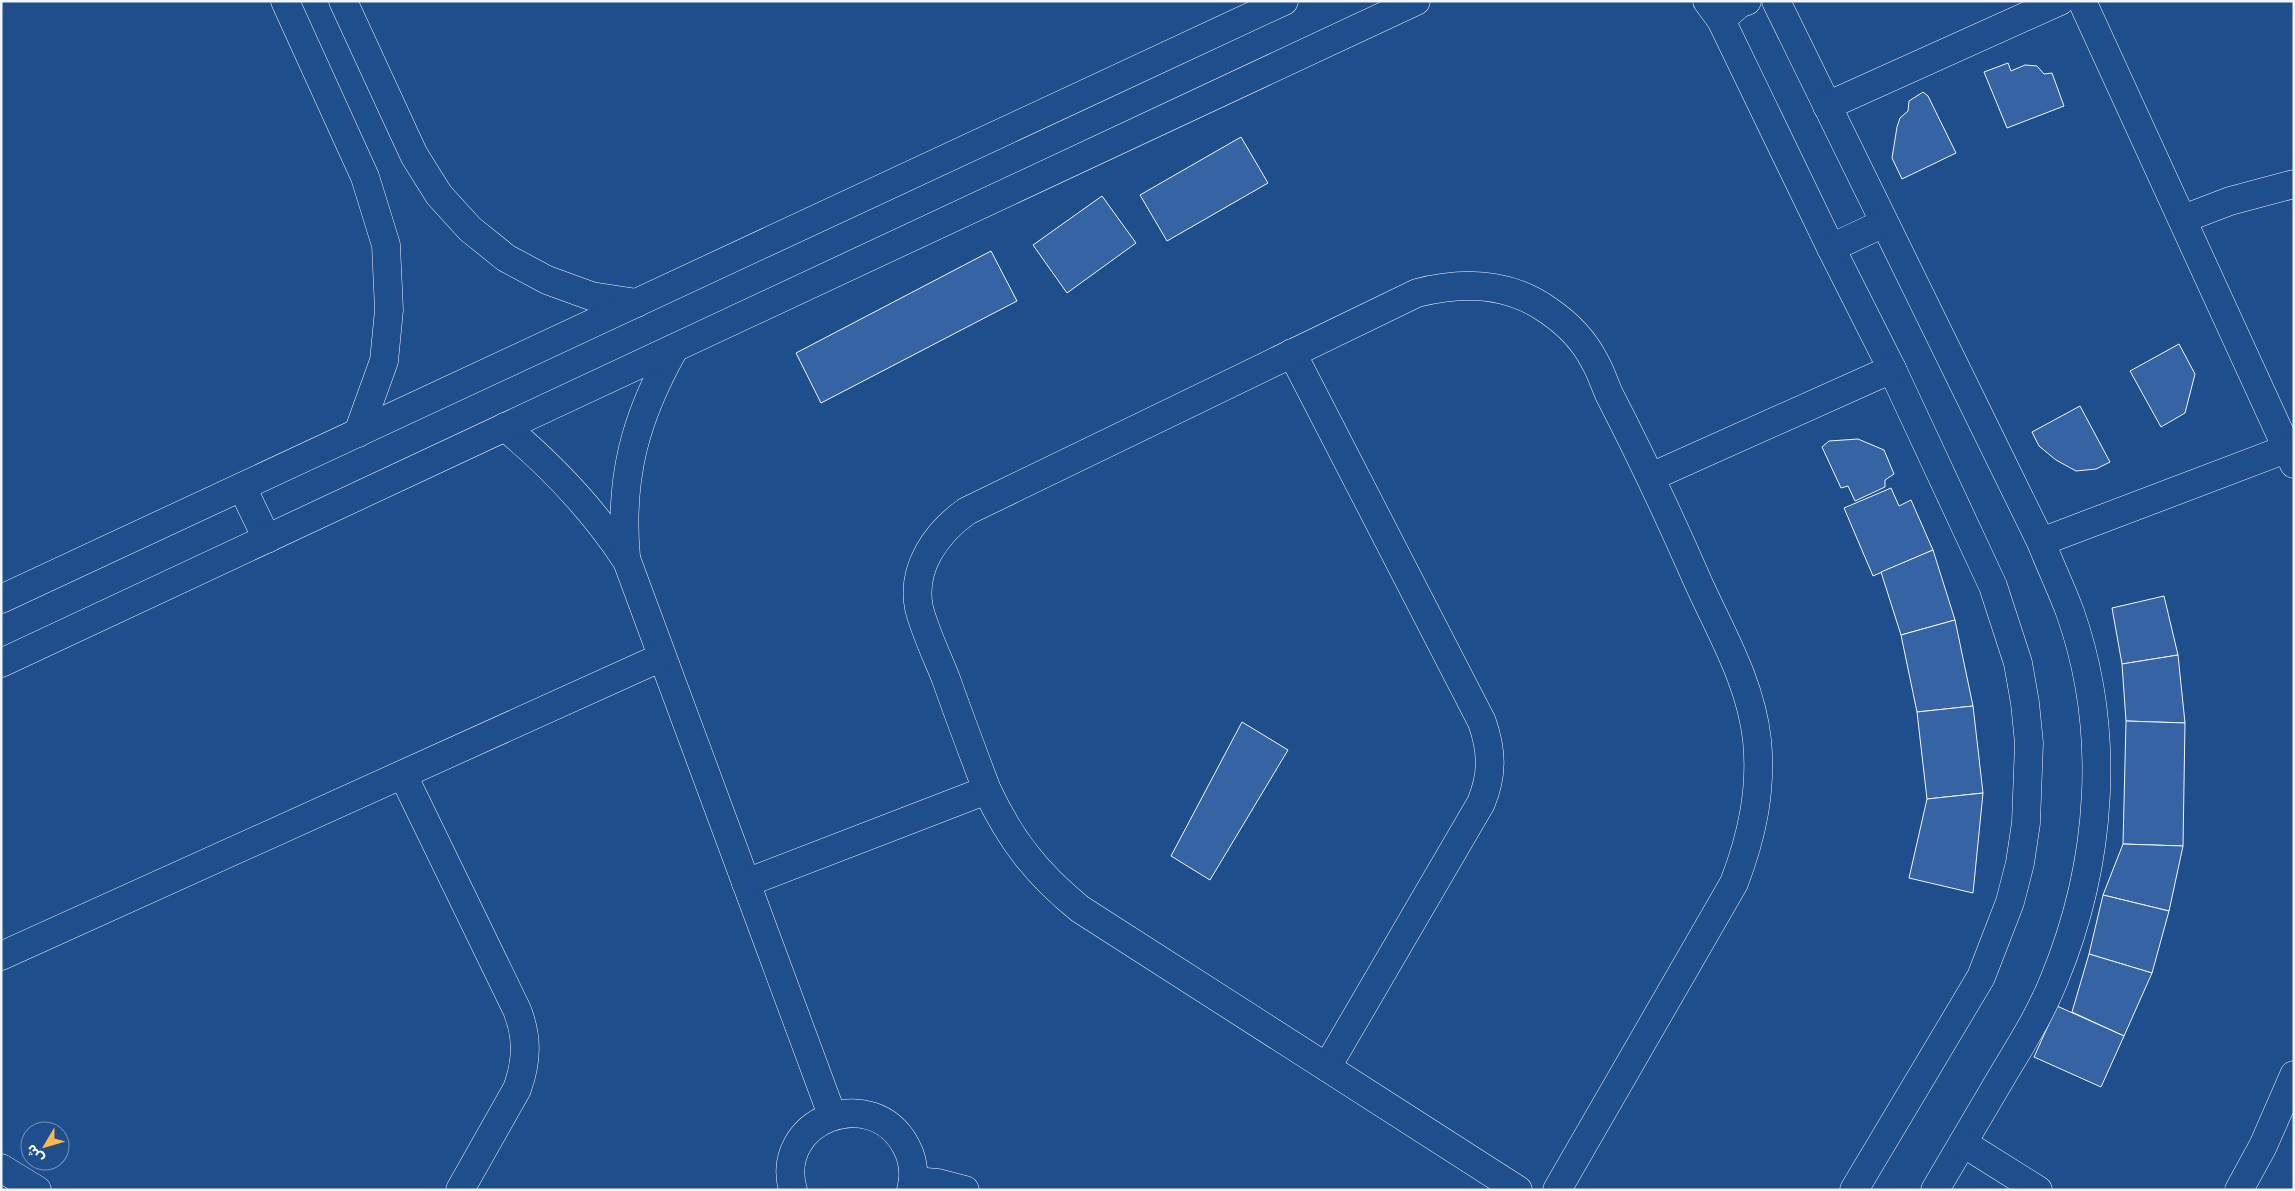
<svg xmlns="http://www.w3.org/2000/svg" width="2295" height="1191" font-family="'Sofia Sans Condensed','Noto Sans Arabic',sans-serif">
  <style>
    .building { fill: #3563a3; stroke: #f2f6ff }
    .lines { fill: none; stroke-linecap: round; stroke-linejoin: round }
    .street-casing { stroke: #f2f6ff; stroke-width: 29 }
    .secondary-casing { stroke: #f2f6ff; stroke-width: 29 }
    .street { stroke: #1f4e8c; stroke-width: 28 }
    .secondary { stroke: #1f4e8c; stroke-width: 28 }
  </style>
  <rect width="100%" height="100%" fill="#1f4e8c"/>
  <g class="building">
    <path d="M2008,63L2011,71L2025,65L2037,66L2044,74L2052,73L2064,106L2007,128L1984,72Z"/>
    <path d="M1923,92L1928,96L1956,153L1902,179L1892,158L1897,127L1900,118L1908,111L1909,101Z"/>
    <path d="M1241,137L1268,183L1167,241L1140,195Z"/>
    <path d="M1102,196L1136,243L1067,293L1033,245Z"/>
    <path d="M991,251L1017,301L821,403L796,353Z"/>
    <path d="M2179,344L2195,374L2185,413L2161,427L2130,371Z"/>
    <path d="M2080,406L2110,462L2096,469L2076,471L2056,460L2039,446L2032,432Z"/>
    <path d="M1858,439L1884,450L1894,474L1885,480V487L1855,501L1848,486L1841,488L1822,447L1829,441Z"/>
    <path d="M1891,488L1899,506L1911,500L1933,550L1873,576L1844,508Z"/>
    <path d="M1933,550L1955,620L1901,635L1881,572Z"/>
    <path d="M2164,596L2178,655L2122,664L2112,608Z"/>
    <path d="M1955,620L1973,706L1917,712L1901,635Z"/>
    <path d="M2178,655L2185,723L2126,721L2122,664Z"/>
    <path d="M1973,706L1983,793L1927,799L1917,712Z"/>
    <path d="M2126,721L2185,723L2183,846L2123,844Z"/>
    <path d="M1242,722L1288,750L1210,880L1171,856Z"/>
    <path d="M1983,793L1973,893L1909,878L1927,799Z"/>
    <path d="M2123,844L2183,846L2169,911L2103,895Z"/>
    <path d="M2103,895L2169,911L2152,973L2089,954Z"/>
    <path d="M2089,954L2152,973L2124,1036L2072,1012Z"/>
    <path d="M2057,1006L2124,1036L2101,1087L2034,1057Z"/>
  </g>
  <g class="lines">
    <defs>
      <g id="street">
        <path d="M1707,1L1721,20L1831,248L1892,369L1993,586L2018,663L2025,703L2029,743L2026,823L2020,863L2010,902L1981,977L1854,1190"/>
        <path d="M1776,1L2041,542C2050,565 2061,588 2070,612C2112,731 2102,864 2054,980C2041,1013 2022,1043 2004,1073C1981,1112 1958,1151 1935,1190"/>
        <path d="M2082,1L2294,464"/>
        <path d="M1721,20L1739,4L1747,1"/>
        <path d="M1827,106L2060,1"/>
        <path d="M2183,219L2230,201L2294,184"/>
        <path d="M1831,248L1884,223"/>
        <path d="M1292,353L1482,722C1492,751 1493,774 1481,803L1327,1067"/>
        <path d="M505,427C553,467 593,509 627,561L832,1115"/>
        <path d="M1651,477L1892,369"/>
        <path d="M2041,542L2294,446"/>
        <path d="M626,557C619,478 635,418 674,349"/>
        <path d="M403,775L517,1010C528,1038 527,1061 517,1089L460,1190"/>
        <path d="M746,883L987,790"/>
        <path d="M1,956L662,657"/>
        <path d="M1963,1143L2038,1190"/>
        <path d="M1,1168L37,1190"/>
        <path d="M913,1181L938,1183L965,1190"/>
        <path d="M793,1190C773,1120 872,1082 906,1146C913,1159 915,1175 911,1190"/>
        <path d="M1518,1190L1080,909C1037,874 1011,841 987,790C973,753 959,716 946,679C937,656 925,632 919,608C911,568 936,533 967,511L1417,293C1463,281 1509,282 1549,311C1568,324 1585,342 1595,362C1601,372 1604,383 1609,394C1641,456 1670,518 1698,582C1721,633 1751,683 1757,740C1762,790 1752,836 1734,883L1557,1190"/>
        <path d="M2239,1190L2263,1146L2294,1075"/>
      </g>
      <g id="secondary">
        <path d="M285,1L365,177L386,245L389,310L384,361L358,433"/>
        <path d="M343,1L414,155L439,195L470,229L506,258L547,280L591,296L637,303"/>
        <path d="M242,487L267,539"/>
        <path d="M1,599L1284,1"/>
        <path d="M1,663L1416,1"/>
      </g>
    </defs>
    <use href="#street" class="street-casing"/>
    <use href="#secondary" class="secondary-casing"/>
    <use href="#street" class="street"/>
    <use href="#secondary" class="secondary"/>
  </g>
  <rect width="2295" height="1191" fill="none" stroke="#f2f6ff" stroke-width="5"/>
  <g transform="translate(45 1146) rotate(232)"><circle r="24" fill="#1f4e8c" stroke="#7391ba"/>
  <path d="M0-4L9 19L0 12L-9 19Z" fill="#ffb74d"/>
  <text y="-8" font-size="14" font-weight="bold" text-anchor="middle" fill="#f2f6ff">ش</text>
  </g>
</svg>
